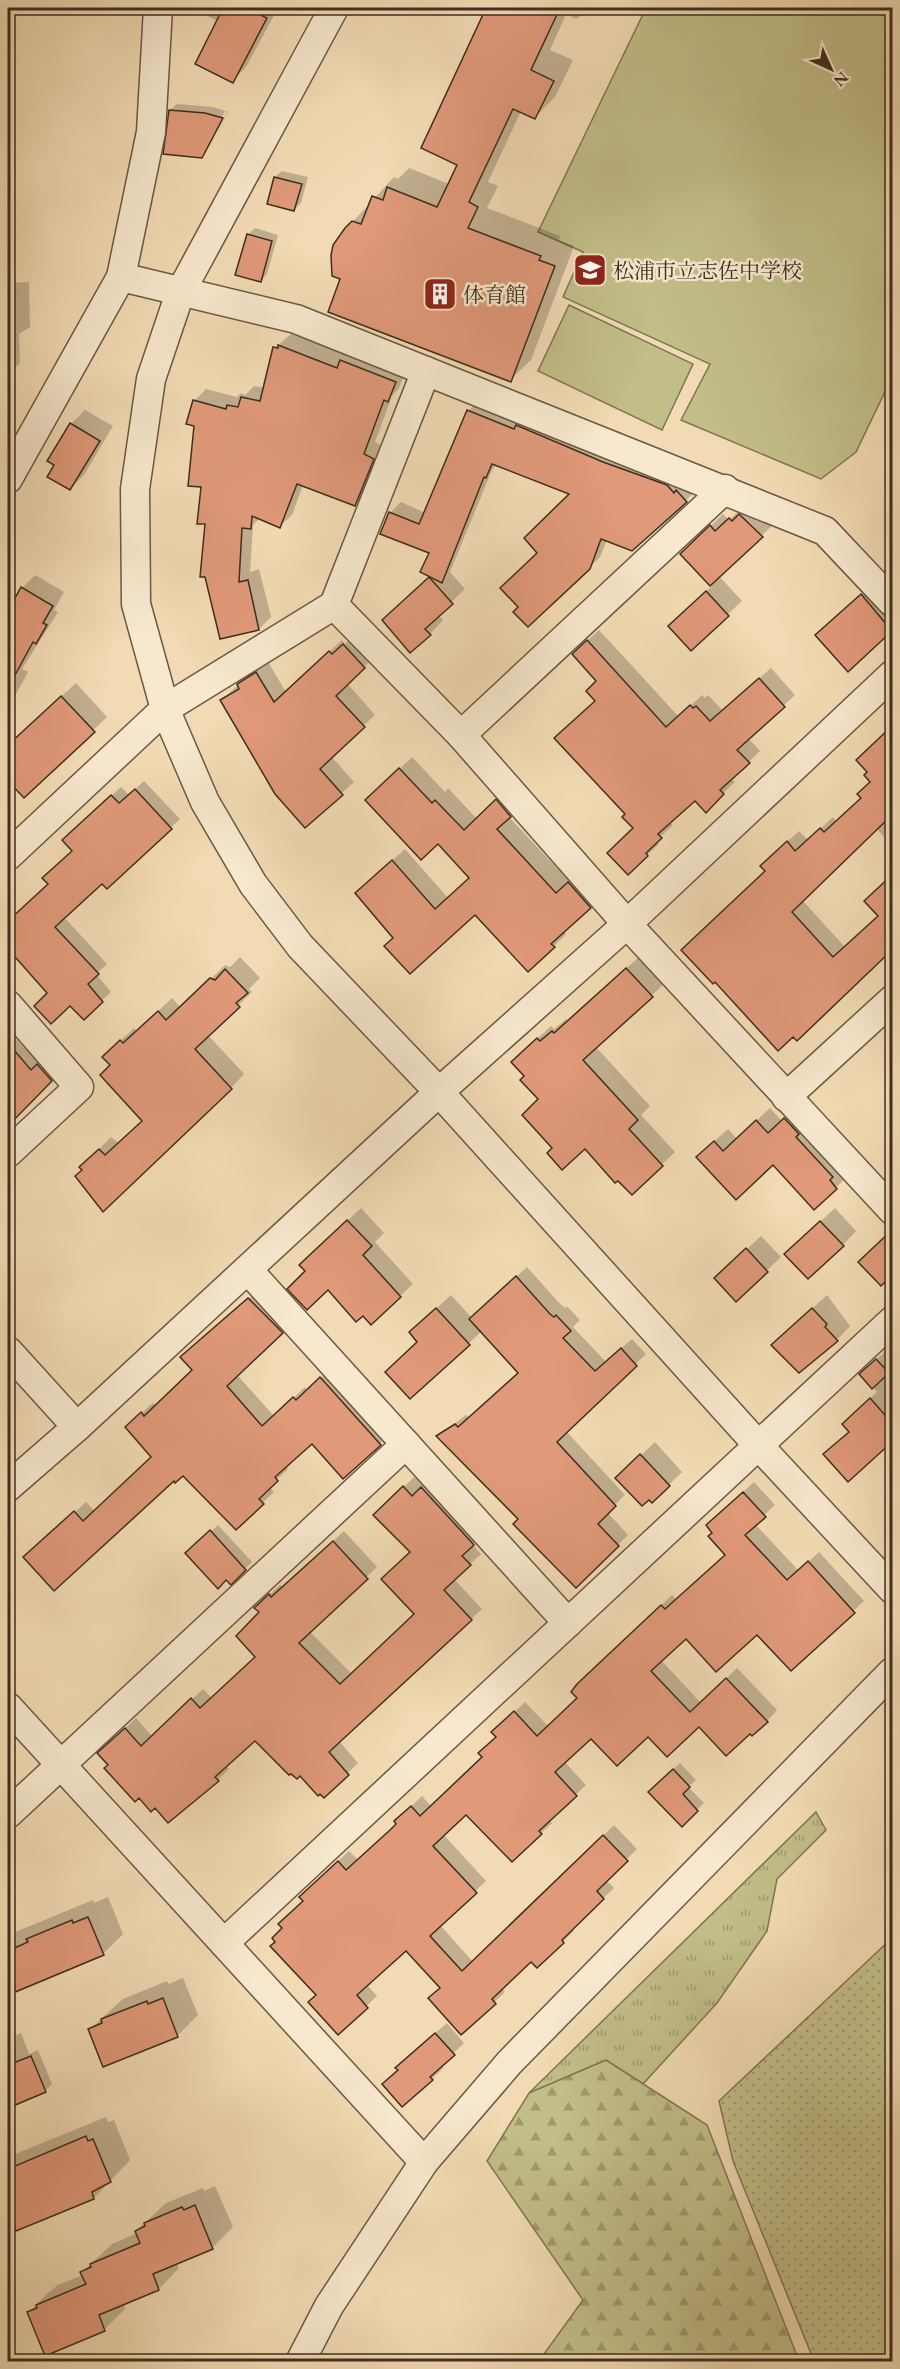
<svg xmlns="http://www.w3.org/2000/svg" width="900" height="2369" font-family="'EB Garamond','Noto Serif JP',serif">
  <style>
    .grass { fill: url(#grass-tufts); stroke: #807653; stroke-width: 1.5 }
    .forest { fill: url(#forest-firs); stroke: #807653; stroke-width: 1.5 }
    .park { fill: url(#park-dots); stroke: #807653; stroke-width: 1.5 }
    .garden { fill: #c2be88; stroke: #807653; stroke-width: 1.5 }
    .shadow { fill: #0003 }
    .building { fill: #e09979; stroke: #3e2e1e; stroke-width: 1.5 }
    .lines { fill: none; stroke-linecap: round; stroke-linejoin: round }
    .minor-casing { stroke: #6b5944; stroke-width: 31 }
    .minor { stroke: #f7e8ce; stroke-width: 28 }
    .labels { text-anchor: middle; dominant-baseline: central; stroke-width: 5; stroke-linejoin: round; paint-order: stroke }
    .poi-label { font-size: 21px; fill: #3e2e1e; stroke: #f7e8ce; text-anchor: start }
  </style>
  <defs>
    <pattern id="grass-tufts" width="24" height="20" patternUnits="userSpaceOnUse" patternTransform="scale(1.5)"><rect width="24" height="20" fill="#c2be88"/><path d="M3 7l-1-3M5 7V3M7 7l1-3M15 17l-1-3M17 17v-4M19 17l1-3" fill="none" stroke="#9f9b6f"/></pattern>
    <pattern id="forest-firs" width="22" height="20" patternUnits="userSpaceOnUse" patternTransform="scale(1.5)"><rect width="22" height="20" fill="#c2be88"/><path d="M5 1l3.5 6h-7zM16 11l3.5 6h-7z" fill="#9f9b6f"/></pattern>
    <pattern id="park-dots" width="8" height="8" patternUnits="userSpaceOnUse" patternTransform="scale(1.5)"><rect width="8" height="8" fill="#c2be88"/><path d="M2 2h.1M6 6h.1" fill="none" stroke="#9f9b6f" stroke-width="1.8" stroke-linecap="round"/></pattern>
  </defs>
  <rect width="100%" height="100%" fill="#f2dbb4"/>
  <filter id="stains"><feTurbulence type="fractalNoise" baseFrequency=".00333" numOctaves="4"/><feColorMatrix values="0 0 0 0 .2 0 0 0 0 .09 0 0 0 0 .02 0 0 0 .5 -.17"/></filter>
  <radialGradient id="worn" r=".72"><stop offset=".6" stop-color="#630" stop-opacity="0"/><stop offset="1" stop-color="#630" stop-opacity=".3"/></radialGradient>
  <path class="grass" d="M816,1812L826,1830L777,1879L767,1931L717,2003L643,2084L606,2060L529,2093Z"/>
  <path class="forest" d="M606,2060L707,2125L799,2361H539L583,2300L487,2161L529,2093Z"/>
  <path class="park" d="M892,1938V2361H814L733,2161L719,2101Z"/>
  <g class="garden">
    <path d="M646,8H892V377L856,452L821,479L681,420L710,364L563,297L583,252L538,232Z"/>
    <path d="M569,305L693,364L662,430L538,371Z"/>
  </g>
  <g class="shadow">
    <path d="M206,8H278L246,67L232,81L218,21L203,14Z"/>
    <path d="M487,8H590L576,19L566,14L550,50L573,60L555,97L535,117L521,111L488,182L498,186L487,208L560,236L559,240L574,246L531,360L510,380L342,278L346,229L394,177L398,179L409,168L449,184L459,164L423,147Z"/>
    <path d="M177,104L213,107L228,112L208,150L227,113L225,111L201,156L170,110Z"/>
    <path d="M282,171L308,177L301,203L294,210L275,177Z"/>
    <path d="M255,228L278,235L267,274L261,281L248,235Z"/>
    <path d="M29,282L30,327L19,334L20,363L13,370H8V283Z"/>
    <path d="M291,334L347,355L353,349L406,370L399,388L392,396L375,442L385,447L367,492L355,504L303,485L292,515L280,526L260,518L253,525L250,572L259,569L271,617L259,629L207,523L194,401L206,389L237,397L241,393L245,395L254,386L265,388L275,348Z"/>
    <path d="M479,401L697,490L632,550L607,540L600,557L589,568L520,607L539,552L572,493L496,465L492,470L450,572L465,589L438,615L443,620L430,634L397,606L431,576V553L390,513L401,502L425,513L468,411Z"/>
    <path d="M85,410L113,426L84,475L70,489L56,465L49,460L71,424Z"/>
    <path d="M743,507L774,524L719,576L742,601L691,649L683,612L712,586L682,554L723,514L729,520Z"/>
    <path d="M35,575L64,592L54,610L58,612L22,669L28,672L8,709V603L12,605L22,588Z"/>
    <path d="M868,588L892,615V629L848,670L824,629Z"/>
    <path d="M599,630L679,717L702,695L705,698L708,695L723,711L771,668L795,695L748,738L760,751L731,779L735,782L706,810L695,799L669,822L673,825L656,841L659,844L628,873L635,828L627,814L596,700L598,681L585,643Z"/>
    <path d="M356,633L376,655L347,683L375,715L331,756L354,782L305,826L221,701L250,673L268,662L286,692L342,640L345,644Z"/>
    <path d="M76,683L107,717L24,796L8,778V745Z"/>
    <path d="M892,728V846L877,829L802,900L845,947L879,915L877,889L892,875V948L798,1039L767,871L774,854L799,831L808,840L833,817L837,822L863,798L872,781L869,772L870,749Z"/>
    <path d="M412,757L445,792L448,788L477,819L509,788L522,803L509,817L570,882L581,871L602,895L563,931L566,934L554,946L475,913L395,937L369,881L405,849L448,898L470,878L438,842L380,788Z"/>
    <path d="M144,781L180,819L107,887L102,882L64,917L107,964L96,974L111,992L84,1018L70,1004L49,993L15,955L12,958L8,954V924L50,884L73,851V831L121,787L129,795Z"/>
    <path d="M640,956L665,983L596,1047L650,1106L641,1115L675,1152L632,1193L585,1147L554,1148L540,1099L526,1077V1049L551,1026L554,1029L566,1019L568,1021Z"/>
    <path d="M240,957L260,978L249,989L252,992L208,1035L244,1074L231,1088L84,1170L81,1167L111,1137L119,1143L144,1120L111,1065L117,1044L134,1028L137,1031L172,998L181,1008L225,965L230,967Z"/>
    <path d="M8,1030L24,1048L30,1042L64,1068L16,1116L8,1106Z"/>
    <path d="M798,1106L849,1175L814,1208L773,1163L736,1198L711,1144L728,1129L737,1139L770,1108L782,1121Z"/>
    <path d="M361,1208L384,1233L375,1242L413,1284L371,1323L328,1288L314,1252Z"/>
    <path d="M835,1208L856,1231L843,1245L800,1240Z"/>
    <path d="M892,1231V1273L881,1284L860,1262Z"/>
    <path d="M761,1236L781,1257L736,1300L730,1265Z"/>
    <path d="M527,1267L560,1304L566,1308L567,1306L580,1320L573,1327L606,1362L632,1339L646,1354L566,1431L625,1495L607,1512L628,1535L576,1586L520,1519L438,1436L466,1415L470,1418L519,1373L482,1331L410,1397L425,1319L451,1295L472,1318Z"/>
    <path d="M260,1289L292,1321L237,1375L274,1416L305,1387L307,1391L332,1368L390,1433L380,1444L312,1442L285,1466L288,1469L269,1487L274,1492L236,1527L183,1474L36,1547L86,1502L95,1511L153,1457L137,1417L153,1403L156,1406L194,1370L193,1347Z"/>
    <path d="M827,1295L850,1326L837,1340L787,1332Z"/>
    <path d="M889,1348L892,1351V1441L849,1480L850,1431L856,1412L877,1392L861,1374Z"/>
    <path d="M655,1442L682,1472L669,1485L617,1478Z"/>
    <path d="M414,1477L424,1486L433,1478L483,1533L472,1544L481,1554L454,1579L482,1609L339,1741L358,1763L325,1796L255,1739L226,1765L229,1769L202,1795L155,1806L110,1765V1743L136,1718L152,1736L203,1689L212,1698L256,1657L261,1612L267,1597L280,1585L283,1587L344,1531L377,1567L309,1631L352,1674L416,1614L411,1552L376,1515Z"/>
    <path d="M754,1482L775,1505L755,1524L799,1571L819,1552L864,1601L791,1669L757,1633L686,1637L661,1660L701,1703L737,1668L777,1710L767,1721L699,1725L648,1735L591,1737L564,1761L586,1785L549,1820L552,1823L541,1833L466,1813L443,1834L486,1881L440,1925L473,1962L614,1825L637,1849L606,1880L614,1888L571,1929L574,1931L537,1966L531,1960L502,1988L505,1992L461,2033L442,1987L406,1949L367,1985L377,1996L338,2033L318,1995L304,1901L311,1886L349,1851L358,1860L398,1824L396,1821L422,1796L432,1807L484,1757L504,1722L525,1702L548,1726L579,1698L590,1673L672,1595L677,1600L727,1554L714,1532L718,1515Z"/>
    <path d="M218,1525L252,1562L231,1582L187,1553Z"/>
    <path d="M680,1763L696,1780L688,1787L704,1803L682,1825L650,1792Z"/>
    <path d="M108,1897L123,1934L103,1954L8,1994V1935L93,1900L94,1903Z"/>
    <path d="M183,1978L198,2015L178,2035L104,2065L90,2029L123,1999L167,1981L169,1984Z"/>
    <path d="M447,2023L464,2043L441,2065L443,2068L432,2079L403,2105L408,2057Z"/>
    <path d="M21,2033L29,2054L38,2050L52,2084L45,2091L10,2105L8,2099V2039Z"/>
    <path d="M106,2117L108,2122L114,2120L130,2160L94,2198L8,2226V2157Z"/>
    <path d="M215,2186L233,2227L212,2248L176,2262L179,2268L159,2289L123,2303L125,2309L105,2329L46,2354L29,2312L49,2292L58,2285L83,2275L82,2272L112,2244L137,2233L136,2231L166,2203L203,2188L204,2191Z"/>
  </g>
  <g class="building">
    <path d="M223,8H246L267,18L233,83L195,64Z"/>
    <path d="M486,8H560L531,70L554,81L535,119L513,109L469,202L478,207L468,228L541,256L539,260L555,266L511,382L328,312L340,279L332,276L331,255L333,245L345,228L352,221L361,224L372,196L383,200L387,187L437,207L457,165L421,148Z"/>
    <path d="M169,110L205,113L223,118L202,158L163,154Z"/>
    <path d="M274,177L302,184L294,211L267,204Z"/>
    <path d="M247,234L272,241L261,282L235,275Z"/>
    <path d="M278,345L337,368L340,360L396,382L388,402L384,400L364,454L374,459L355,506L297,484L280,528L252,516L251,529L242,528L239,582L248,580L259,630L220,639L205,577H200L205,524H197L201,487L188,486L194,426L186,424L193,400L226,409L227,405L238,407L241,397L260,401L273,347L278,348Z"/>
    <path d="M467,410L514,429L516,425L603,462L667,485L674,493L676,490L687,502L632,551L601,539L590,569L528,627L513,612L518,607L500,588L537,553L524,538L569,494L492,464L486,478L484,477L442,583L420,572L429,553L380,534L389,512L419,524Z"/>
    <path d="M70,423L100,441L70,490L47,477L54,465L47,461Z"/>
    <path d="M739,514L763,537L710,586L680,554L710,525L715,531L729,518L732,521Z"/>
    <path d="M429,577L453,604L425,629L431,635L410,653L382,620Z"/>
    <path d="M21,587L53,606L43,623L47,625L36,644L33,642L8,688V611Z"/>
    <path d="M706,591L729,616L691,651L668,626Z"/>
    <path d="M861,594L892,631L848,672L815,635Z"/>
    <path d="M587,640L666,727L690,705L693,708L696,706L710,721L759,678L785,707L737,750L750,763L720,790L724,794L706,813L695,801L658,834L662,838L646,853L648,856L628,875L607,853L633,828L622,817L625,814L554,738L595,701L586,691L596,681L572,654Z"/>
    <path d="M343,644L365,668L336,696L365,727L320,769L343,795L305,828L275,794L220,700L239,689L237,684L256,672L274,702L329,651L332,654Z"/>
    <path d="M61,696L95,732L24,798L8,781V745Z"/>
    <path d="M892,726V815L792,912L833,957L878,916L864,901L892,875V950L797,1041L793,1037L778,1051L715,982L713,984L681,950L765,871L760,866L787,841L795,851L820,828L824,832L861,798L857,794L870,782L864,775L867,772L856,760Z"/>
    <path d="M399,768L432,803L435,800L464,830L496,799L511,817L497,829L556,893L568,882L591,908L551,944L555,947L528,972L475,915L410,974L384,946L393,938L355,893L392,860L435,909L469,878L438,844L421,860L365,800Z"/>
    <path d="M135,789L172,829L107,889L102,884L55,927L99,974L88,984L103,1002L84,1020L70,1006L51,1024L34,1006L47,993L8,949V921L48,884L42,878L72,851L62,840L111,795L119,803Z"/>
    <path d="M626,968L653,997L583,1060L638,1120L629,1129L663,1166L632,1195L618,1181L615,1183L585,1149L562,1170L547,1153L552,1148L522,1115L538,1099L520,1080L524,1076L511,1062L537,1038L540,1041L552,1031L554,1033Z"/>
    <path d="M225,969L248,993L236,1003L240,1007L195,1049L232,1089L103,1212L75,1176L82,1170L79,1167L99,1149L105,1155L142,1121L100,1075L110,1065L102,1057L120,1040L123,1043L158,1011L166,1020L210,978L215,980Z"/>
    <path d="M8,1043L31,1070L37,1064L52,1081L8,1126Z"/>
    <path d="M784,1118L799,1134L796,1137L833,1177L830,1180L837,1189L814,1210L773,1165L736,1200L696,1157L714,1141L723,1151L756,1120L768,1133Z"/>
    <path d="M347,1220L372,1246L363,1255L401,1297L371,1325L363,1316L356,1322L328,1290L307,1310L287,1289L305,1271L299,1265Z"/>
    <path d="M820,1221L844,1246L808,1279L784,1254Z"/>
    <path d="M892,1230V1275L881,1286L858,1262Z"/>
    <path d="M746,1248L768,1272L736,1302L714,1278Z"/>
    <path d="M516,1276L550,1314L554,1317L556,1315L571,1331L563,1338L595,1371L621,1348L637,1366L557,1442L616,1506L598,1524L619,1546L576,1588L513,1524L518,1519L436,1436L455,1424L458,1427L518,1373L469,1319Z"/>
    <path d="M248,1298L283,1333L227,1386L262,1426L293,1397L296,1400L320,1377L381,1445L343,1479L312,1444L275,1477L278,1481L259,1499L264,1504L236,1530L183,1476L175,1483L174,1481L54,1591L23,1557L74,1511L83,1521L151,1457L125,1427L141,1412L144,1416L192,1370L180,1357Z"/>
    <path d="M436,1308L470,1345L410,1399L385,1372L417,1342L409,1332Z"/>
    <path d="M812,1308L827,1324L825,1327L838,1341L799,1373L771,1345Z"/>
    <path d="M876,1359L889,1373L872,1389L859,1374Z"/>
    <path d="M870,1398L892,1423V1442L848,1482L823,1454L849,1432L842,1424Z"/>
    <path d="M640,1454L670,1486L652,1503L649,1500L642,1506L615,1478Z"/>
    <path d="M403,1486L412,1496L421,1487L474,1545L462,1556L471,1565L444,1590L472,1620L329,1752L349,1775L324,1798L320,1794L318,1796L300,1776L297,1779L291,1774L289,1775L255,1741L215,1777L219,1781L168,1823L155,1808L151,1812L139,1798L135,1802L104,1768L108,1765L97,1753L125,1728L141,1746L191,1698L200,1708L255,1657L236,1636L259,1612L254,1608L269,1594L271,1597L333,1541L368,1579L299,1643L340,1684L414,1614L381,1579L410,1552L373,1515Z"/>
    <path d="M743,1492L766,1517L745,1535L787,1580L808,1561L855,1613L791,1671L757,1635L716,1672L686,1639L651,1671L690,1712L726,1678L768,1722L752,1736L750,1734L726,1756L699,1727L667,1757L648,1737L617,1766L591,1739L555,1772L577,1796L539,1831L542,1834L512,1862L466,1815L433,1846L477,1893L430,1936L462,1971L603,1835L628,1861L597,1891L604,1899L562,1940L564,1943L537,1968L531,1962L492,1999L496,2004L461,2035L428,1998L440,1988L406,1951L357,1995L368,2008L338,2035L308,2002L316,1995L270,1946L275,1942L272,1938L282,1928L278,1924L303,1901L299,1897L338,1861L346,1870L390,1830L396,1824L394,1821L411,1806L420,1816L482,1757L478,1753L496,1737L491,1732L514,1711L537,1736L577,1698L571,1692L577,1684L661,1605L665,1609L725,1555L708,1536L712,1533L706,1525Z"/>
    <path d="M210,1530L246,1570L231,1585L226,1580L218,1589L185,1553Z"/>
    <path d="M673,1769L690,1787L683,1794L698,1811L682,1827L648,1792Z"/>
    <path d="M88,1917L104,1955L8,1995V1951L28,1942L26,1939L72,1920L73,1923Z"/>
    <path d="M163,1998L178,2037L103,2067L88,2029L102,2023L101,2019L147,2001L148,2004Z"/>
    <path d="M435,2033L455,2055L430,2077L433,2080L402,2107L382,2084L398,2070L395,2068Z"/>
    <path d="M31,2056L46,2092L8,2108V2065Z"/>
    <path d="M86,2136L88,2141L93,2139L111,2182L92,2192L94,2199L16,2231L14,2225L8,2228V2169Z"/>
    <path d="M195,2205L213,2249L153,2274L159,2290L99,2315L105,2331L45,2356L27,2312L37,2308L36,2305L86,2284L80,2272L91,2267L90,2264L140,2243L135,2231L145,2226L144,2223L182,2207L184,2210Z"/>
  </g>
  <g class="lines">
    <defs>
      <g id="minor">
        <path d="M334,8L180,293L151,379L135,489L136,604L165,709L205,802L253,884L300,946L439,1092L758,1445L892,1589"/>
        <path d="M121,277L296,319L825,531L892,602"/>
        <path d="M8,479L121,277L151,132L158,8"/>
        <path d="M334,605L461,735L627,924L892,1210"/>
        <path d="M461,735L725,489"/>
        <path d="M8,856L165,709L334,605L426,371"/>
        <path d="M8,1005L79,1087L8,1153"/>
        <path d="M786,1097L892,1000"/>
        <path d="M248,1270L568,1623"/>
        <path d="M8,1351L77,1427"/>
        <path d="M8,1487L77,1427L439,1092L627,924L892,675"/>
        <path d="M8,1707L424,2162"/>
        <path d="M8,1814L406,1444"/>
        <path d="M224,1943L892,1321"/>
        <path d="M300,2362L329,2306L424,2162L509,2063L892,1672"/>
      </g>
    </defs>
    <use href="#minor" class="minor-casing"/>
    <use href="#minor" class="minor"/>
  </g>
  <defs>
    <symbol id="school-square" viewBox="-11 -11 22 22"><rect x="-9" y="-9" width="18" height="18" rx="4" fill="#8f2418" stroke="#f7e8ce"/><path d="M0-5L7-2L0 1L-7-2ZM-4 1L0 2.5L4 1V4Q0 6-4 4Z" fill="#fff"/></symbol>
    <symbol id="building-square" viewBox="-11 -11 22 22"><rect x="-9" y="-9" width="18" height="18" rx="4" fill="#8f2418" stroke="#f7e8ce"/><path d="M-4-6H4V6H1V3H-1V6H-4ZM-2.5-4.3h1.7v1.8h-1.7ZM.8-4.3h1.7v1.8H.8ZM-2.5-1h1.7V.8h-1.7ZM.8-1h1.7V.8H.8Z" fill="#fff"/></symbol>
  </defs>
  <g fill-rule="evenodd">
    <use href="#school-square" x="571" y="251" width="38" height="38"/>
    <use href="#building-square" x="421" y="275" width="38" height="38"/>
  </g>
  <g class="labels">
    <g class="poi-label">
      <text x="613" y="270">松浦市立志佐中学校</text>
      <text x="463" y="294">体育館</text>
    </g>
  </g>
  <rect width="900" height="2369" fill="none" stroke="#f2dbb4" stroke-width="30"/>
  <rect x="9" y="9" width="882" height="2351" fill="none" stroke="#3e2e1e" stroke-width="3"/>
  <rect x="15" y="15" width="870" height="2339" fill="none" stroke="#3e2e1e" stroke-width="1.5"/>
  <g transform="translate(831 69) rotate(135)" stroke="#f7e8ce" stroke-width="4.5" paint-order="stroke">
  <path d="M0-4.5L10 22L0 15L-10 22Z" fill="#3e2e1e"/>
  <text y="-9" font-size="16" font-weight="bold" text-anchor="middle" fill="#3e2e1e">N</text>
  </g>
  <rect width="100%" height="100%" filter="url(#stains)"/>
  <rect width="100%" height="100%" fill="url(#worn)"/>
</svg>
